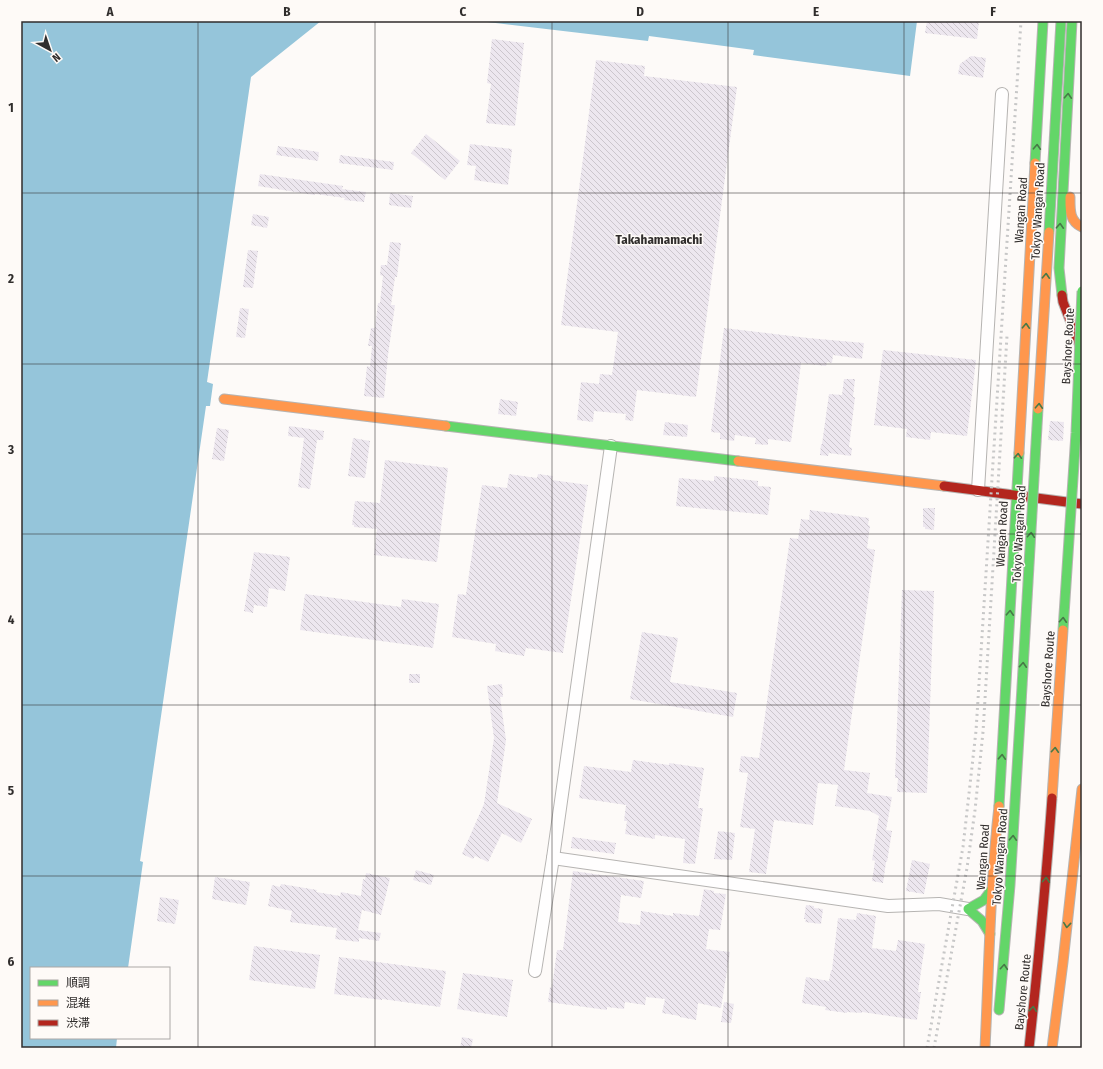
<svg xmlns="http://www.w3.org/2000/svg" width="1103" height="1069" font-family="'Fira Sans Condensed','Noto Sans JP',sans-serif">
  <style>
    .water { fill: #95c5da }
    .building { fill: url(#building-back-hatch) }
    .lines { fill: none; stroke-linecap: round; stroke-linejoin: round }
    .street-casing { stroke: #b6b4b2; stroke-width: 14 }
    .fast-casing { stroke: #b6b4b2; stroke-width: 11 }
    .slow-casing { stroke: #b6b4b2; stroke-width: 11 }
    .jam-casing { stroke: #b6b4b2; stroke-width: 11 }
    .street { stroke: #fffefe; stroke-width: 12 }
    .fast { stroke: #63d668; stroke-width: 9 }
    .slow { stroke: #ff974d; stroke-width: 9 }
    .jam { stroke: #b3261e; stroke-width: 9 }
    .rail { stroke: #c7c7c7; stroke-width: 3; stroke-dasharray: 2 4; stroke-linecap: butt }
    .fast-bridge-casing { stroke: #b6b4b2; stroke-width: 11; stroke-linecap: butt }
    .slow-bridge-casing { stroke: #b6b4b2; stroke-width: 11; stroke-linecap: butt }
    .jam-bridge-casing { stroke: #b6b4b2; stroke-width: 11; stroke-linecap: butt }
    .fast-bridge { stroke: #63d668; stroke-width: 9 }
    .slow-bridge { stroke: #ff974d; stroke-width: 9 }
    .jam-bridge { stroke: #b3261e; stroke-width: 9 }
    .oneway { stroke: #477947 }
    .grid { fill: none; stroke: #302d2c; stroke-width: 1; stroke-opacity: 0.55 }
    .labels { text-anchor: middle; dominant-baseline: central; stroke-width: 3; stroke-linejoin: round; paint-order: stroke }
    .street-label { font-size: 12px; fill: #302d2c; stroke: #fefaf7 }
    .neighbourhood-label { font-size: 13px; font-weight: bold; fill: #302d2c; stroke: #fefaf7 }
    .neatline { fill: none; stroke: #302d2c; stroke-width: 1.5 }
    .grid-label { font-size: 13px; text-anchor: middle; font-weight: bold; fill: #302d2c }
  </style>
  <defs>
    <pattern id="building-back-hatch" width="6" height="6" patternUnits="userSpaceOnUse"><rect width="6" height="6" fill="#ede7ef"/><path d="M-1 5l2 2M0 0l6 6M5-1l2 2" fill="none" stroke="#ccc6cd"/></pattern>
  </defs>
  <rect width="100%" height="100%" fill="#fdfaf8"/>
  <g class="water">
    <path d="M21,21H321L251,77L207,382L213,384L210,406H206L140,861L143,862L128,968H31V1038H117L116,1048H21Z"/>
    <path d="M479,21H917L910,76L753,55L754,50L649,36L648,41Z"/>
  </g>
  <g class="building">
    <path d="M927,21H979L977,39L925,33Z"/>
    <path d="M492,39L524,43L515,126L486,123L491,84L487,83Z"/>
    <path d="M971,56L986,58L983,78L958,74L960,64Z"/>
    <path d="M596,60L645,66L644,76L737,87L696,397L637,390L633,421L625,420L626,414L594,411L593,422L577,420L581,382L599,384L600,374L612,375L618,332L561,325Z"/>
    <path d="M426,134L460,161L445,180L411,153Z"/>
    <path d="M470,144L512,149L508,185L474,180L476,166L467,165Z"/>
    <path d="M278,146L319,152L318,161L276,155Z"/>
    <path d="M340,155L394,162L393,170L339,163Z"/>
    <path d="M260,174L343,186L342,189L366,192L364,202L344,200L345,198L315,194L314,195L258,186Z"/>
    <path d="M390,193L413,196L411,208L389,205Z"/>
    <path d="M253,214L269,217L267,228L251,225Z"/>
    <path d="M390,242L401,243L397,277H395L391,305H395L388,355L384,398L364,396L367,366L370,367L372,346H368L371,328H375L378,303H380L383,276L380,275L381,265H387Z"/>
    <path d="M248,250L258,251L253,288L243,287Z"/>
    <path d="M240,308L249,309L245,338L236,337Z"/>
    <path d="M724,328L808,338L864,343L862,359L833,355L832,363L827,362L826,366L801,363L791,442L768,439V445L755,444L756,438L735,435L734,441L720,439V433L711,432Z"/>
    <path d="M883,350L976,360L967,436L931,432L930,440L906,437L907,429L874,425Z"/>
    <path d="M844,379H855L853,397H855L849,447L852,448L851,456L829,453L828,456L820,455L821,444H822L829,394L842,395Z"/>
    <path d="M500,399L518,402L516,416L498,414Z"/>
    <path d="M1050,421L1064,422L1063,441L1048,440Z"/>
    <path d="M665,422L688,425L687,437L663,435Z"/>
    <path d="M289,426L324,431L323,440H317L310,489L298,487L304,438L288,436Z"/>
    <path d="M217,428L229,430L224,461L212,459Z"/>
    <path d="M353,438L370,441L365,478L348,476Z"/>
    <path d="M385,460L448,468L437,562L374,555L377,529L354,527V525H352L355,501L380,503Z"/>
    <path d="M509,474L537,478L538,474L553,476L552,480L588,485L563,653L526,648L524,656L495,651L496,644L452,637L458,594L466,595L482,485L507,488Z"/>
    <path d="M714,476L758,481V486L771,487L768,515L676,506L679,478L714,481Z"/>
    <path d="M923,508H935L934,530L925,529V527H923Z"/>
    <path d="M810,510L869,518L868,525L870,526L867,548L875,550L844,770L870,773L867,793L892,797L886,830L892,831L887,862H886L883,883L872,881L875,861L872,860L879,816L870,811L835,806L838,785L818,783L813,825L774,820L766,874L749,872L755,829L740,827L748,773L739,772L741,756L759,758L790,538L798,539L801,519L809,520Z"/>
    <path d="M254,552L290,557L285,591L269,588L267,607L254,605L253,613L244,611Z"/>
    <path d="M902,590L934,591L927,793L897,792L898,778H895Z"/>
    <path d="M305,594L401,607L402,599L439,604L433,648L300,630Z"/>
    <path d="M642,632L678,638L670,682L737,693L733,717L630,699Z"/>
    <rect x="409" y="674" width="11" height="9"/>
    <path d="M502,684L503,697H500L506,740L497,803L532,819L521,843L502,833L488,862L475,856L473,859L462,854L484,804L494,738L487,686Z"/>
    <path d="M633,760L669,765V763L704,768L698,808H703L695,864L683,863L685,839L655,835V839L625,834L627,821H624L626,805L579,798L584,766L631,772Z"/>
    <path d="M718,831L735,833L732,860L714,859Z"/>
    <path d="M572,837L616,843L614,854L571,848Z"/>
    <path d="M912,860L930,864L924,894L906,891Z"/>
    <path d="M416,870L434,875L431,885L413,880Z"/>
    <path d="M573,871L644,881L641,898L621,895L618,922L640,925L641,911L673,916V913L699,916L704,889L714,891V893L726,894L720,930L709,929L706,949L730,952L721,1008L698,1003L696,1020L680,1017V1016L662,1013L665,999L646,997L645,1005L625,1002L624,1009L607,1007V1010L548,1002L550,987L552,988L557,950H563Z"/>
    <path d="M366,873L390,878L381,915L362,910L358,930L381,933L379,941L359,938V942L335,939L337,928L290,922L292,911L268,906L272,885L280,887L281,884L317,890L316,892L340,896L341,892L361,896L363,879L365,880Z"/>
    <path d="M215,877L250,882L246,905L212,899Z"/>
    <path d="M160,897L179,900L175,924L157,921Z"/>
    <path d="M806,905L814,906V908L823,909L821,924L805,922L806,919H804Z"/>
    <path d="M857,913L876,916L872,948L896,951L898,940L925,944L918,992H921L917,1020L862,1012V1013L847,1012V1013L825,1010L826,1007L802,1003L806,977L829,981L831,970H832L838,918L856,920Z"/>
    <path d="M254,946L320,955L315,989L249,980Z"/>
    <path d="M339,957L446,971L440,1007L382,999V1000L334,994Z"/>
    <path d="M463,973L513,980L507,1017L457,1009Z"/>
    <path d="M724,1002L734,1004L731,1023L721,1022Z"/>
    <path d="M462,1037L473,1039L471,1048H460Z"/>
  </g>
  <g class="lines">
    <defs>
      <g id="street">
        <path d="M978,490L1002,94"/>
        <path d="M553,858L888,906L939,904L968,909"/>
        <path d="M535,971L553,858L611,446"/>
      </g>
      <g id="fast">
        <path d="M1035,163L1043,21"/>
        <path d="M1062,295L1059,268L1072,21"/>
        <path d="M446,426L738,461"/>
        <path d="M999,806L1019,453"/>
        <path d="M990,934L982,921L968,909L984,900L992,889"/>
        <path d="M999,1010L1010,885L1021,704"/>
      </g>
      <g id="slow">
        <path d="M1070,197C1070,209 1069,221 1082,227"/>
        <path d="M224,399L446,426"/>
        <path d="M1019,453L1035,163"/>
        <path d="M738,461L944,486"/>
        <path d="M985,1048C989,967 990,886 999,806"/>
        <path d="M1052,1048L1063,962L1082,789"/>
      </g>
      <g id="jam">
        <path d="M1062,295L1063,302L1080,346"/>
        <path d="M944,486L1082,504"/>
      </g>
    </defs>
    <use href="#street" class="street-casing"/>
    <use href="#fast" class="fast-casing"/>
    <use href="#slow" class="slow-casing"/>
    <use href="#jam" class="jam-casing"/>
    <use href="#street" class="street"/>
    <use href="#fast" class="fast"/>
    <use href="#slow" class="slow"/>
    <use href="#jam" class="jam"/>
    <g class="rail">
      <path d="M927,1048L963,847L976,731L1021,21"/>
      <path d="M934,1048L967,868L975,810L983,732L1007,336"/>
    </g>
    <defs>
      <g id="fast-bridge">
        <path d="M1049,232L1061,21"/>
        <path d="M1063,630L1076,433L1082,291"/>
        <path d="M1021,704L1038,409"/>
      </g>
      <g id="slow-bridge">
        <path d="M1038,409L1049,232"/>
        <path d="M1052,798L1063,630"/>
      </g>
      <path id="jam-bridge" d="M1029,1048C1038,965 1046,882 1052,798"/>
    </defs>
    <use href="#fast-bridge" class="fast-bridge-casing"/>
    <use href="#slow-bridge" class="slow-bridge-casing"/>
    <use href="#jam-bridge" class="jam-bridge-casing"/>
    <use href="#fast-bridge" class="fast-bridge"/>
    <use href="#slow-bridge" class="slow-bridge"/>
    <use href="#jam-bridge" class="jam-bridge"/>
  </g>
  <defs><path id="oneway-chevron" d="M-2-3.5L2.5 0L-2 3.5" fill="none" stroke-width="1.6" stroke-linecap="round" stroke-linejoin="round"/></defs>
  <g class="oneway">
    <use href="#oneway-chevron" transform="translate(1068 96) rotate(-87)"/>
    <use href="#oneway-chevron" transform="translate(1037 147) rotate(-87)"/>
    <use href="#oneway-chevron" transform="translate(1060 226) rotate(-87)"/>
    <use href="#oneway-chevron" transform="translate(1046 276) rotate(-87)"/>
    <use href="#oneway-chevron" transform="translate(1026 326) rotate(-87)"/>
    <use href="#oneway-chevron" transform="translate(1039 406) rotate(-87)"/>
    <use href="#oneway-chevron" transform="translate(1018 456) rotate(-87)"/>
    <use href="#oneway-chevron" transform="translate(1031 535) rotate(-86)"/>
    <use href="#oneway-chevron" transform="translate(1010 613) rotate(-87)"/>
    <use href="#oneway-chevron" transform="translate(1063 620) rotate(-86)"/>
    <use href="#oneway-chevron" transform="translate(1023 665) rotate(-86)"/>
    <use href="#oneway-chevron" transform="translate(1055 750) rotate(-86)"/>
    <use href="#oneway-chevron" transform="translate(1002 757) rotate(-87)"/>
    <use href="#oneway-chevron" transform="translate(1013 838) rotate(-87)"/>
    <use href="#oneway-chevron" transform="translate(1046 880) rotate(-86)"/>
    <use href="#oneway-chevron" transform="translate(1067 925) rotate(96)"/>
    <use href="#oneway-chevron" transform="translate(1004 967) rotate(-85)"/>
    <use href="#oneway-chevron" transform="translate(1033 1009) rotate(-84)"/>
  </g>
  <path class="grid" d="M198,21V1048M375,21V1048M552,21V1048M728,21V1048M904,21V1048M21,193H1082M21,364H1082M21,534H1082M21,705H1082M21,876H1082"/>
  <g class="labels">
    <g class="street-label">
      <text transform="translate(1021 210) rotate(-86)">Wangan Road</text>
      <text transform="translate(1038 211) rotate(-87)">Tokyo Wangan Road</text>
      <text transform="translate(1068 346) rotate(-87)">Bayshore Route</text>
      <text transform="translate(1002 534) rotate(-87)">Wangan Road</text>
      <text transform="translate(1019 534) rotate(-87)">Tokyo Wangan Road</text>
      <text transform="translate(1048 669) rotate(-86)">Bayshore Route</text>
      <text transform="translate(983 857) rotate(-86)">Wangan Road</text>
      <text transform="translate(1000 857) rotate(-86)">Tokyo Wangan Road</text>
      <text transform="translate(1023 992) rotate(-84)">Bayshore Route</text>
    </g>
    <g class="neighbourhood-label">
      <text x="659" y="239">Takahamamachi</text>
    </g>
  </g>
  <rect width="1103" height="1069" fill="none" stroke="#fefaf7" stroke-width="44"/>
  <rect x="30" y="967" width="140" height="72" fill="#fefaf7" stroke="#aca8a6"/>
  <rect x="38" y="980" width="20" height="6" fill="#63d668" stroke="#aca8a6"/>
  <text x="66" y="987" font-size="12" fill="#302d2c">順調</text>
  <rect x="38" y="1000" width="20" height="6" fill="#ff974d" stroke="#aca8a6"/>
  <text x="66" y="1007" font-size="12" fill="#302d2c">混雑</text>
  <rect x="38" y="1020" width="20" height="6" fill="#b3261e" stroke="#aca8a6"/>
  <text x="66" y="1027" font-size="12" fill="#302d2c">渋滞</text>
  <g transform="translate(50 50) rotate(140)" stroke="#fefaf7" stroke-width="3" paint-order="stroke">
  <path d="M0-3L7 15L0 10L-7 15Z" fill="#302d2c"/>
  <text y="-6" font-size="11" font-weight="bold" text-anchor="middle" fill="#302d2c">N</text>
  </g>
  <rect x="22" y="22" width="1059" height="1025" class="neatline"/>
  <g class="grid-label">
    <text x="110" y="16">A</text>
    <text x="287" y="16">B</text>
    <text x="463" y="16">C</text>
    <text x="640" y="16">D</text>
    <text x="816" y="16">E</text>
    <text x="993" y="16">F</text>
    <text x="11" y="112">1</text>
    <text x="11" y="283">2</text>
    <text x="11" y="454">3</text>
    <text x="11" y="624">4</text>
    <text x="11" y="795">5</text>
    <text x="11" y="966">6</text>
  </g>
</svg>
